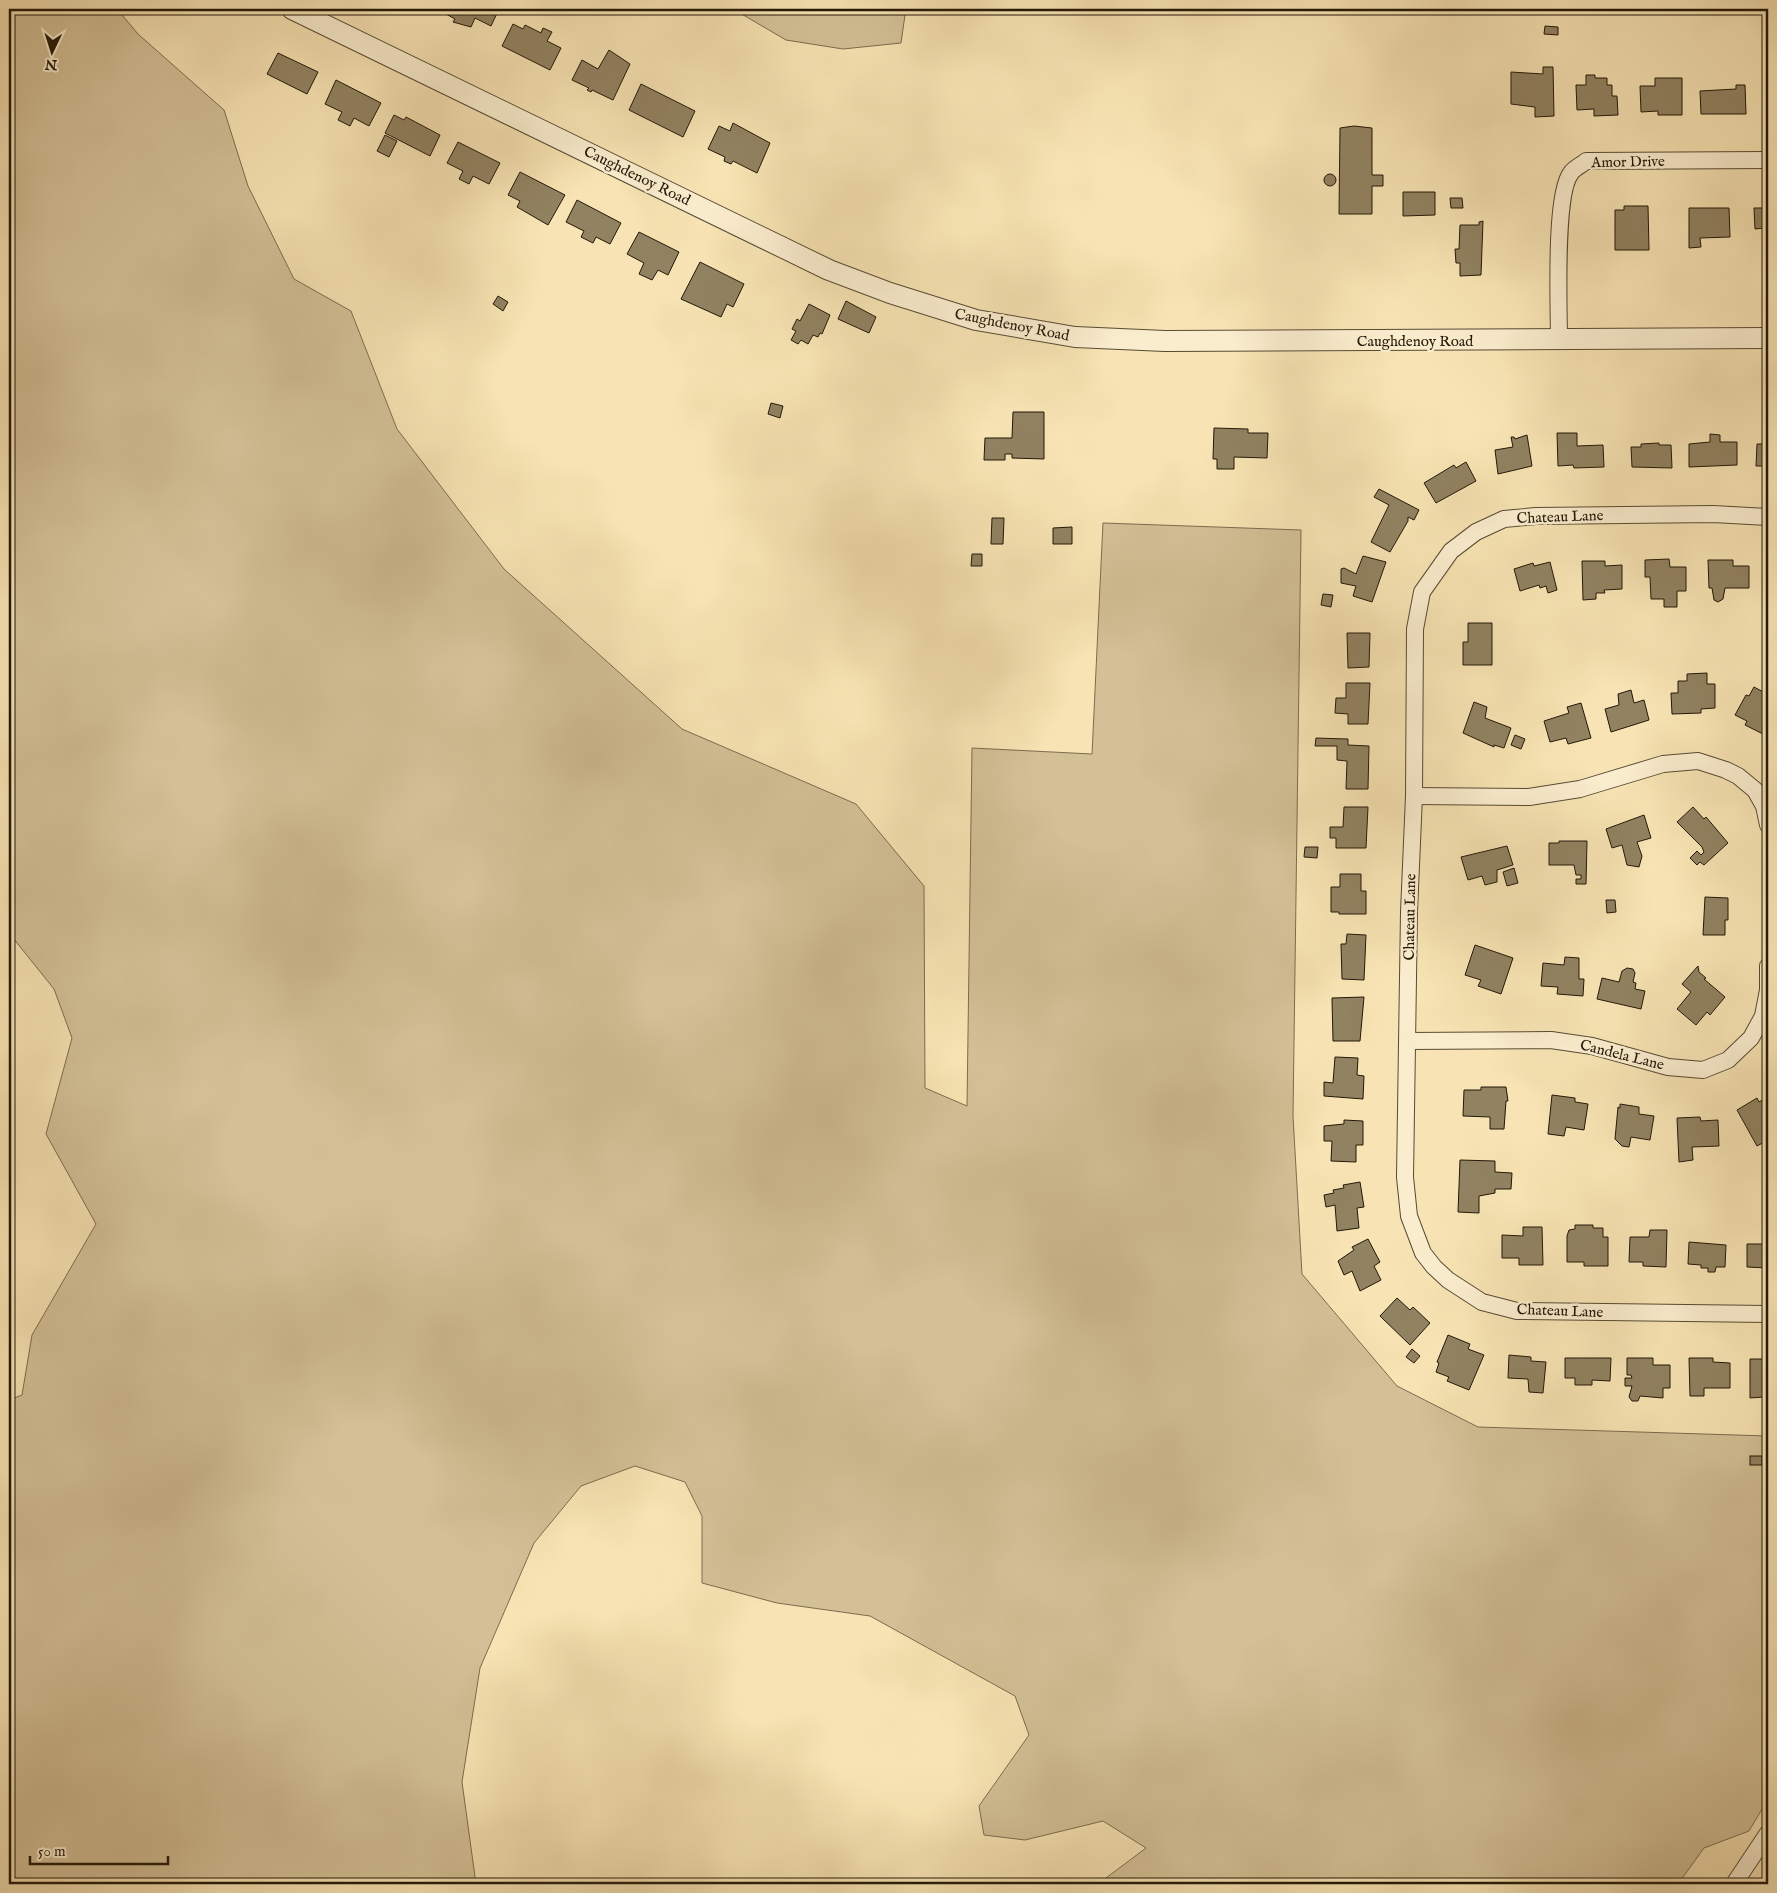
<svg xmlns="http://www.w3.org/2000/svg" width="1777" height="1893" font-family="'IM FELL English',serif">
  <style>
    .green { fill: #d3c096; stroke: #7b6c4f }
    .building { fill: #918261; stroke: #231808 }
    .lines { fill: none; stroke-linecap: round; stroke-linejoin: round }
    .minor-casing { stroke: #584b33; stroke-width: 18 }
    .tertiary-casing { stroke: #584b33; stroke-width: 22 }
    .minor { stroke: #faedce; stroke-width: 16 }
    .tertiary { stroke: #faedce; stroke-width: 20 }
    .labels { text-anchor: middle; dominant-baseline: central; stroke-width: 5; stroke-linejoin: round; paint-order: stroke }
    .street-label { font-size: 15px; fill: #231808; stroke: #faedce }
  </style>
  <rect width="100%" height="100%" fill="#f7e3b3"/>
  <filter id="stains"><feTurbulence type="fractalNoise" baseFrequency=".004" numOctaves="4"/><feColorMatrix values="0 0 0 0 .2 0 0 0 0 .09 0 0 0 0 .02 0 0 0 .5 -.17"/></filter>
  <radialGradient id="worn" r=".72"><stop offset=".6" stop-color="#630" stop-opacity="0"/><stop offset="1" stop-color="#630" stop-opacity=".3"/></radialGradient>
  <g class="green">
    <path d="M9,9H117L138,34L224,110L248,186L294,279L351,311L397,429L504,569L682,729L856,804L924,886L925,1088L967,1106L972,748L1092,754L1103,523L1301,530L1293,1116L1302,1274L1397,1386L1478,1427L1768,1436V1799L1749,1831L1704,1848L1678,1884H1098L1146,1848L1103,1821L1025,1840L984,1835L979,1806L1029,1735L1015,1696L870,1616L777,1603L702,1583V1516L685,1482L635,1466L581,1486L534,1543L480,1668L462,1782L476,1884H9V1400L22,1395L32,1335L96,1224L46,1134L72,1038L54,989L9,933Z"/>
    <path d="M733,9H900L905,15L901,43L843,49L786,40Z"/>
  </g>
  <g class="building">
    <path d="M448,9H499L491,26L475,18L471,27L453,22L455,19L446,14Z"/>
    <path d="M513,24L523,29L525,25L541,33L543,28L552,32L547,41L561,48L550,70L502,46Z"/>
    <path d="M1545,26L1558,27V35L1544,34Z"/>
    <path d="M609,50L630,64L613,100L592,90L591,92L587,90L589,88L572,80L582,60L598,69Z"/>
    <path d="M278,53L318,72L307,94L267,74Z"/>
    <path d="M1543,67H1553L1554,116L1535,117V107L1511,104V72L1543,74Z"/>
    <path d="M1586,75H1595V78H1607V85H1612V96H1617L1618,115L1594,116V109L1577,110L1576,85H1586Z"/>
    <path d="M1655,78H1682V115H1658V111L1641,112L1640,86H1655Z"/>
    <path d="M336,80L381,103L369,126L354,118L350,126L338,120L342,112L325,104Z"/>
    <path d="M641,84L695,111L683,137L629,110Z"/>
    <path d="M1736,85H1745L1746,114H1701L1700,91L1736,89Z"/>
    <path d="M1766,85H1768V110H1767Z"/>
    <path d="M394,115L404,120L406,117L440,135L430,156L385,133Z"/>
    <path d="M733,123L770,143L757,173L733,161L731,164L724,161L725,157L708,149L719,126L730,131Z"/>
    <path d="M1354,126L1372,128V175H1383V186H1372V214H1339L1340,128Z"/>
    <path d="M385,135L397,141L389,157L377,151Z"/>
    <path d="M458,142L500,163L489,184L473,176L469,184L459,179L463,171L447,163Z"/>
    <path d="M520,172L565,195L548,225L517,207L520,201L508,195Z"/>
    <circle cx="1330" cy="180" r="6"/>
    <path d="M1403,192H1435V215L1403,216Z"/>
    <path d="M1450,198H1462L1463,208H1451Z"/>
    <path d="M577,200L621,223L610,244L596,237L593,243L581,237L584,231L566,222Z"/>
    <path d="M1624,206H1648L1649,250H1615V210H1624Z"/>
    <path d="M1689,208H1729L1730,237L1700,238L1701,247L1689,248Z"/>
    <path d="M1754,208H1768V241L1765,235V228L1755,229Z"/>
    <path d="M1483,221L1481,275L1460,276V263H1456L1455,249H1459L1460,225H1479V222Z"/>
    <path d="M639,232L679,252L668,275L658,270L652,280L639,274L644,263L627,254Z"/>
    <path d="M700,262L744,284L733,307L727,304L721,317L681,299Z"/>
    <path d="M498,296L508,302L503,311L493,304Z"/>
    <path d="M846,301L876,317L869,333L838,319Z"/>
    <path d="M809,304L830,315L822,334L820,333L818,337L813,335L808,344L801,340L798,344L791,340L796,331L792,329L797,319L800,321Z"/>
    <path d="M771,403L783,406L780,418L768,414Z"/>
    <path d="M1013,412H1044V459L1012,458V454H1005V460H984L985,438H1012Z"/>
    <path d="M1214,428L1248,429V433H1268L1267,458L1234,457V469H1217V459H1213Z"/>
    <path d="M1557,433H1577V446L1603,445L1604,467L1574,468L1573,465L1558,466Z"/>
    <path d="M1710,434L1720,435V442H1737V465L1689,467V444L1710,442Z"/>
    <path d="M1527,435L1532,466L1498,474L1495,450L1513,447L1511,437H1514L1515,439Z"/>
    <path d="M1659,443V445H1671L1672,468L1632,467L1631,447H1641V444Z"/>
    <path d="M1757,444H1768V469L1767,466H1756Z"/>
    <path d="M1466,462L1476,481L1436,503L1424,483L1454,465L1456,468Z"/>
    <path d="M1379,489L1419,510L1414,520L1408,517V521L1390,552L1371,542L1389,505L1374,497Z"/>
    <path d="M992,518H1004L1003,544H991Z"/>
    <path d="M1072,527V544H1053V528Z"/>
    <path d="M972,554H982V566H971Z"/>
    <path d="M1363,556L1386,562L1372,602L1353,596L1356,586L1341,583V569L1344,568L1356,574Z"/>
    <path d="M1669,559L1670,567H1686V591H1677V607H1664V599H1651L1650,577H1645V560Z"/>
    <path d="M1708,560H1733V566H1749V588H1725L1723,599L1718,602L1714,600L1712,588H1709Z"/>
    <path d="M1582,561H1605V566L1622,565V589L1604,590L1605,593H1596V599L1583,600Z"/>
    <path d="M1550,562L1557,590L1548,593L1546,586L1540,588L1539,585L1520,591L1514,569L1533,563L1534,566Z"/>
    <path d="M1323,594L1333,595L1331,607L1321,605Z"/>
    <path d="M1468,623H1492V665H1463V642H1468Z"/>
    <path d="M1347,633H1370L1369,667L1348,668Z"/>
    <path d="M1707,673V684H1715V708L1701,709V713L1672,714L1671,693H1678V681H1687V674Z"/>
    <path d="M1346,683H1370L1368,724H1348V714L1335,713L1336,698H1346Z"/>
    <path d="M1754,687L1767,694L1768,691L1767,736L1745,725L1747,721L1735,715L1746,695L1749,696Z"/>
    <path d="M1631,690L1634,703L1644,700L1649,720L1611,732L1605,709L1619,705L1618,694Z"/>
    <path d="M1474,702L1487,707L1485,718L1511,728L1504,748L1494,745V747L1463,733Z"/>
    <path d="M1581,703L1591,738L1568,744L1566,738L1550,742L1544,721L1569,713L1567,707Z"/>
    <path d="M1515,735L1525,739L1521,749L1511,745Z"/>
    <path d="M1316,738L1348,739V745L1369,746L1368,789H1346L1347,761L1337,760V746H1315Z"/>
    <path d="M1344,807H1368L1366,848H1336V838H1330V827H1343Z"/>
    <path d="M1693,807L1704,819L1706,817L1728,843L1704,865L1700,862L1697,865L1690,858L1697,851L1701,855L1704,852L1702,847L1677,822Z"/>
    <path d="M1644,815L1651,838L1637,842L1642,856L1639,867L1627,865L1622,845L1612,848L1606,829Z"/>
    <path d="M1559,841H1587L1586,884H1576V879H1581V875H1576L1574,865H1549V843H1559Z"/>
    <path d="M1507,846L1513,865L1497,870V882L1485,885L1482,876L1468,880L1461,857Z"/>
    <path d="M1305,847H1318L1317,858L1304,857Z"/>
    <path d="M1514,868L1518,883L1507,886L1503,872Z"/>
    <path d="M1340,874H1361V891H1366V914H1339V912H1331V887H1340Z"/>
    <path d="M1705,897L1728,898V920H1725V935H1703Z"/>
    <path d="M1606,900H1615L1616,912L1607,913Z"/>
    <path d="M1347,934L1366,935L1364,980L1342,979L1341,944H1346Z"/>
    <path d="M1475,945L1513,958L1501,994L1478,986L1481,980L1465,975Z"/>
    <path d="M1565,957L1579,958V979H1584L1583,996L1557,994L1558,987L1541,986L1543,963L1564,965Z"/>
    <path d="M1698,966L1699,972L1706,978L1704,979L1725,997L1710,1015L1707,1012L1696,1025L1677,1009L1691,992L1682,984Z"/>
    <path d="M1627,968L1633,969L1635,973L1633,982L1636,983L1635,989L1645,991L1641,1009L1597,999L1602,978L1619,982L1622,971Z"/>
    <path d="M1364,997L1360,1041H1333L1332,998Z"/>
    <path d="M1335,1057L1358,1058L1357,1075L1364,1076L1363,1099L1324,1096V1082L1333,1083Z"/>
    <path d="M1481,1087H1506L1508,1101H1506L1504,1129H1490V1117L1463,1116L1464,1090H1481Z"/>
    <path d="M1552,1095L1575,1098V1102L1588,1104L1584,1130L1566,1127L1564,1136L1548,1134Z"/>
    <path d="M1768,1097V1126L1765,1127L1768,1140L1757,1146L1737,1110L1757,1098L1759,1102Z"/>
    <path d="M1620,1104L1639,1107V1114L1654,1116L1650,1140L1631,1137L1629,1147L1622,1146L1615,1139L1618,1107L1620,1108Z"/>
    <path d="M1700,1117L1701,1121L1718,1120L1719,1146L1692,1147L1693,1160L1679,1162L1677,1118Z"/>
    <path d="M1344,1120L1363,1121V1145H1356V1162L1331,1161L1332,1141H1324V1126L1344,1124Z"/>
    <path d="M1460,1160L1495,1161V1172L1512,1173L1511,1189H1495V1193L1479,1196V1213L1458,1212Z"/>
    <path d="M1360,1182L1364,1207L1357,1208L1359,1228L1337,1231L1335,1205L1326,1207L1324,1195L1334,1193L1333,1190L1344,1188L1343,1185Z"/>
    <path d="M1575,1225H1593V1228H1603V1237H1608V1266H1584V1262H1567V1236L1569,1230L1575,1229Z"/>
    <path d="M1523,1227H1542L1543,1265H1519V1258H1502V1235L1523,1236Z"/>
    <path d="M1765,1229H1768V1268L1747,1267V1244H1765Z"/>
    <path d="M1650,1230H1667L1666,1267L1643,1266V1262H1629L1630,1237H1649Z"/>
    <path d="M1368,1239L1380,1262L1374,1266L1381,1280L1360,1291L1352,1271L1344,1275L1338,1261L1354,1250L1352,1247Z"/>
    <path d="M1689,1242L1726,1245L1725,1267H1716L1715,1272H1708V1268H1701V1265L1688,1264Z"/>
    <path d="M1397,1298L1410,1310L1413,1307L1430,1323L1410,1345L1380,1316Z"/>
    <path d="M1448,1335L1470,1344L1468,1349L1484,1355L1469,1390L1447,1381L1449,1377L1436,1372L1439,1363L1437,1362Z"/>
    <path d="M1412,1349L1420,1356L1414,1363L1406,1357Z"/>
    <path d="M1509,1355L1531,1357V1361L1546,1362L1543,1393L1529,1392L1528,1379L1508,1378Z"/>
    <path d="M1565,1358H1611L1610,1381L1592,1380V1385H1575V1378H1565Z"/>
    <path d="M1627,1358H1653V1365H1670V1388H1663V1398L1640,1396L1638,1401H1632L1629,1397L1632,1386H1625V1378H1632L1631,1375H1627Z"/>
    <path d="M1689,1358H1713V1362L1730,1363V1388H1704V1396H1690Z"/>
    <path d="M1750,1359H1768V1403H1764V1397L1750,1398Z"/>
    <rect x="1750" y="1456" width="12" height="9"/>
  </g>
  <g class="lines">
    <defs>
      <g id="minor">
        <path d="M1559,341C1559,309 1554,194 1571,173C1574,168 1582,165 1586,161L1768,160"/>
        <path d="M1768,517L1713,514L1536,516L1504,519L1476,532L1451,551L1422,592L1415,629L1414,796L1409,912L1405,1177L1409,1216L1423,1253L1434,1267L1448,1280L1482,1302L1517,1311L1768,1314"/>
        <path d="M1414,796L1529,797L1580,789L1663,764L1698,761L1726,770L1738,776L1755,790L1764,806L1768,825"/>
        <path d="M1408,1041L1551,1040L1592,1046L1668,1067L1703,1070L1728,1060L1751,1038L1763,1016L1768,990V966"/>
        <path d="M1734,1884L1768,1833"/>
      </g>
      <path id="tertiary" d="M292,9L829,270L890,293L976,320L1075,337L1165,341L1768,338"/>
    </defs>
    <use href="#minor" class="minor-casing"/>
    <use href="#tertiary" class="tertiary-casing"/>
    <use href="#minor" class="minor"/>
    <use href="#tertiary" class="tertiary"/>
  </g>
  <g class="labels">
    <g class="street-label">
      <text transform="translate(1628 162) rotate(-1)">Amor Drive</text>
      <text transform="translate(637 176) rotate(26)">Caughdenoy Road</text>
      <text transform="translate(1012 325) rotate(11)">Caughdenoy Road</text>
      <text x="1415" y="341">Caughdenoy Road</text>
      <text transform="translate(1560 517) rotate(-2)">Chateau Lane</text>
      <text transform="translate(1410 917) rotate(-89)">Chateau Lane</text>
      <text transform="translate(1622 1055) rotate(14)">Candela Lane</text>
      <text transform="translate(1560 1311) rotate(2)">Chateau Lane</text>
    </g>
  </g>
  <rect width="1777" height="1893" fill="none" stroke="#f7e3b3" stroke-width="30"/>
  <rect x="10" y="10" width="1757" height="1873" fill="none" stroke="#231808" stroke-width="2.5"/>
  <rect x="15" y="15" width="1747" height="1863" fill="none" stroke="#231808"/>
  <g transform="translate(52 52) rotate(184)" stroke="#faedce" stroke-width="4" paint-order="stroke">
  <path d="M0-4L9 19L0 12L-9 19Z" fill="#231808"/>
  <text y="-8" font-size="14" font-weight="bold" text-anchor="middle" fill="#231808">N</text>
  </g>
  <path d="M30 1856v8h138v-8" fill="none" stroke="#231808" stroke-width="2.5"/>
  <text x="38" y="1856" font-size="15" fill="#231808" stroke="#faedce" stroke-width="4" paint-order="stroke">50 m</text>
  <rect width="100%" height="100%" filter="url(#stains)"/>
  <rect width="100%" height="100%" fill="url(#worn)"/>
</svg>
